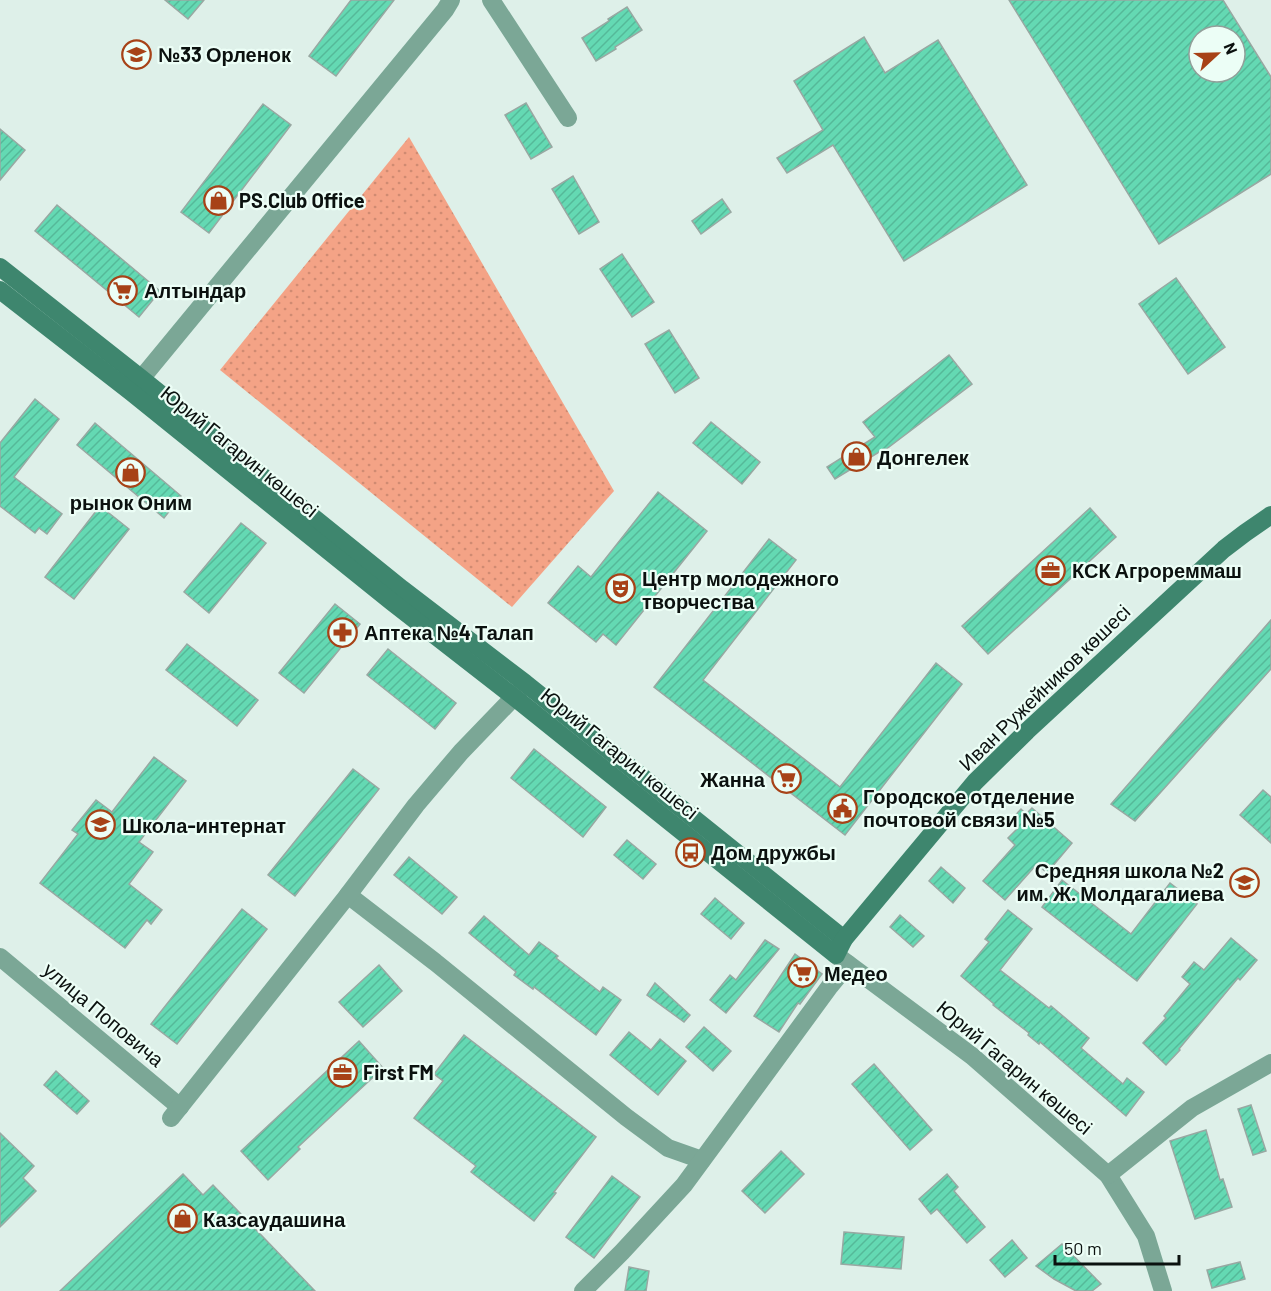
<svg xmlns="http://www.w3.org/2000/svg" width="1271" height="1291" font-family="Barlow,sans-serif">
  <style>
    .park { fill: url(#park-dots) }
    .building { fill: url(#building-hatch); stroke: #98a8a2; stroke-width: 1.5; fill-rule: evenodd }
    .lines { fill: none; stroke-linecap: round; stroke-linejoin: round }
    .street { stroke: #7ba796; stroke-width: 18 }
    .secondary { stroke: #3e866e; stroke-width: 18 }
    .labels { text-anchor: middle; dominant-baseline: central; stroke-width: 4.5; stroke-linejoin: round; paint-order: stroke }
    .poi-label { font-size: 20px; font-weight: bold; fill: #0b110f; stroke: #ecfef6; text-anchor: start }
    .street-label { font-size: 20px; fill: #0b110f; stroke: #ecfef6 }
  </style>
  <defs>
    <pattern id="park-dots" width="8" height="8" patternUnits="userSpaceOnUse" patternTransform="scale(1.5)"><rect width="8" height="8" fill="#f4a386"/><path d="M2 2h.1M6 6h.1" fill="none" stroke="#d08b72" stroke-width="1.8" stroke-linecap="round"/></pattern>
    <pattern id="building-hatch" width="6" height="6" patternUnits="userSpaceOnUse" patternTransform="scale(1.5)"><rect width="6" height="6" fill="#64d9b3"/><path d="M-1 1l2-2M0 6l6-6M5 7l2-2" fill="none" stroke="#55b999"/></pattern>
  </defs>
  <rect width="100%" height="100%" fill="#def0e9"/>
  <path class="park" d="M409,137L614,491L512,607L220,370Z"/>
  <g class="building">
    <path d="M165,0H204L188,19Z"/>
    <path d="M351,0H394L336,76L309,56Z"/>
    <path d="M1009,0H1223L1271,77V174L1159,244ZM1199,36H1235V72H1199Z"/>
    <path d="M627,7L642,30L615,47L616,49L596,61L582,38L609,21L608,19Z"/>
    <path d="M864,37L885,73L938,40L1027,185L904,261L833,145L787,173L777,158L823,130L794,81Z"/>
    <path d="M526,103L552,147L531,159L505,115Z"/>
    <path d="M263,104L291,125L209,233L181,212Z"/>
    <path d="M0,129L25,150L0,180Z"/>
    <path d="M573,176L599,222L579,234L552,189Z"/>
    <path d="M722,199L731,212L701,234L692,221Z"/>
    <path d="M57,205L160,291L139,317L35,231Z"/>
    <path d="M622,254L654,302L632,317L600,269Z"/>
    <path d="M1176,278L1225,347L1188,374L1139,304Z"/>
    <path d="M669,330L699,378L675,393L645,344Z"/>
    <path d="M949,355L972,384L885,450L884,449L835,479L827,467L875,437L863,422Z"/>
    <path d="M35,399L59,419L14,477L62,514L47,534L39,528L35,533L0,506V443Z"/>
    <path d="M711,422L760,462L742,484L693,443Z"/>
    <path d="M95,423L181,496L164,518L77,445Z"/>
    <path d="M658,492L707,531L616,645L603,634L596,642L548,603L578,566L591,577Z"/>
    <path d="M100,506L129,529L74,599L45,577Z"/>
    <path d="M1090,508L1116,537L988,654L962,626Z"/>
    <path d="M241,523L266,543L209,613L184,592Z"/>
    <path d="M769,539L796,560L703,680L840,787L936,663L962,684L845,835L654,687Z"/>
    <path d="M335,604L360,624L304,693L279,673Z"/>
    <path d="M1271,620V669L1135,821L1111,804Z"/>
    <path d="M187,644L258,700L237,726L166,670Z"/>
    <path d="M388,649L456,703L435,729L367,675Z"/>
    <path d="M534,749L606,807L583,837L511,778Z"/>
    <path d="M154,757L186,781L139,842L153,852L129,884L162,910L151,924L147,920L125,948L40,883L78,834L72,830L96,800L112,812Z"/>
    <path d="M353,769L379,789L295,896L268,875Z"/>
    <path d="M1263,790L1271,797V843L1240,815Z"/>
    <path d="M1032,808L1072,843L1047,873L1037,864L1005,900L983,881L1015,845L1008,838L1018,828L1010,821L1021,809L1026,814Z"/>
    <path d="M627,840L656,864L643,879L614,855Z"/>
    <path d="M409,857L457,897L442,914L394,875Z"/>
    <path d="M941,867L965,888L953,903L929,881Z"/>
    <path d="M1062,880L1131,934L1170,883L1197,904L1137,981L1042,907Z"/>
    <path d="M715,898L744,923L731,939L701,914Z"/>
    <path d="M242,909L267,929L177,1044L151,1024Z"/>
    <path d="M1008,910L1032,929L1000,970L1049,1008L1051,1006L1089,1038L1081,1048L1123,1084L1127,1078L1144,1092L1126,1116L1040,1042L1039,1044L1028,1035L1029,1033L993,1005L994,1004L961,976L989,942L985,939Z"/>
    <path d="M900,915L924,936L913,947L890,927Z"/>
    <path d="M484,916L529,955L539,942L558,956L556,958L600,992L603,987L621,1000L596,1035L534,987L533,989L514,975L516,972L469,933Z"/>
    <path d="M1231,938L1257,960L1240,980L1238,978L1179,1049L1180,1050L1166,1065L1143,1043L1166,1018L1164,1016L1190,984L1182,977L1194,962L1204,970Z"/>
    <path d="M765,940L779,949L726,1013L710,1000L730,975L736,980Z"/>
    <path d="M795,954L822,974L800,1004L798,1003L779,1032L754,1016Z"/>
    <path d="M379,965L402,991L363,1027L339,1002Z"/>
    <path d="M655,983L690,1015L684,1022L647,995Z"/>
    <path d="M704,1027L731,1051L713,1071L686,1047Z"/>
    <path d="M629,1032L651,1050L660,1039L686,1061L658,1095L610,1055Z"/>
    <path d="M464,1035L596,1137L554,1192L556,1193L534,1221L471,1172L476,1166L414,1118L443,1081L434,1074Z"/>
    <path d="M359,1041L383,1068L298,1147L300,1149L268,1180L241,1151Z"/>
    <path d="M874,1064L932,1130L910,1150L852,1084Z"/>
    <path d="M56,1071L89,1101L77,1114L44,1085Z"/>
    <path d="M1251,1105L1266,1151L1253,1155L1238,1109Z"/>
    <path d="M1206,1130L1220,1180L1223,1179L1232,1207L1195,1219L1170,1141Z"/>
    <path d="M0,1133L34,1166L23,1178L36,1191L0,1227Z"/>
    <path d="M781,1151L804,1174L765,1213L742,1191Z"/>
    <path d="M183,1174L203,1195L213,1185L315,1291H60Z"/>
    <path d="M947,1174L958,1187L954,1191L985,1227L967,1243L937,1209L931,1214L919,1199Z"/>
    <path d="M612,1176L640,1197L594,1258L566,1237Z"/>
    <path d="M844,1232L904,1237L901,1269L841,1264Z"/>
    <path d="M1012,1240L1027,1258L1005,1277L990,1260Z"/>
    <path d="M1062,1244L1101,1284L1092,1291H1076L1054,1279L1036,1266Z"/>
    <path d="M1240,1262L1245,1279L1212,1288L1207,1270Z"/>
    <path d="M629,1267L649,1271L646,1291H625Z"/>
  </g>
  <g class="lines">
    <g class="street">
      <path d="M491,0L568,118"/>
      <path d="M131,391L445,10L451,0"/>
      <path d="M348,895L435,962L626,1117L668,1148L702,1160"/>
      <path d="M836,955L972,1056L1108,1175L1146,1236L1163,1291"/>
      <path d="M0,957L180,1107"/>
      <path d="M171,1118L348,895L416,805L461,752L514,697L524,685"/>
      <path d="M1108,1175L1192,1108L1271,1063"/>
      <path d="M583,1291L622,1252L684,1185L830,986L848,964"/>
    </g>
    <g class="secondary">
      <path d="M0,267L142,379L402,589L525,683L844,939"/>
      <path d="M0,290L131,392L392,602L514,697L836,955L844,939L975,782L1027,731L1224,549L1245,533L1271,515"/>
    </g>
  </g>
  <defs>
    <symbol id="school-ring" viewBox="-11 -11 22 22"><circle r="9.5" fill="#ecfef6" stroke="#a74217" stroke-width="1.5"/><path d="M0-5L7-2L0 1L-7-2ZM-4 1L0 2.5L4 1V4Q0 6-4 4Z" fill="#a74217"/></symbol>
    <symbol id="shop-ring" viewBox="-11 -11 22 22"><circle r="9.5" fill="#ecfef6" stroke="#a74217" stroke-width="1.5"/><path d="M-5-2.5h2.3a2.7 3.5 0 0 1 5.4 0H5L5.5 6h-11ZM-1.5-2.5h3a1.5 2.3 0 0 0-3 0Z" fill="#a74217"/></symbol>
    <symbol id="supermarket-ring" viewBox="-11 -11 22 22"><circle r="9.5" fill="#ecfef6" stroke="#a74217" stroke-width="1.5"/><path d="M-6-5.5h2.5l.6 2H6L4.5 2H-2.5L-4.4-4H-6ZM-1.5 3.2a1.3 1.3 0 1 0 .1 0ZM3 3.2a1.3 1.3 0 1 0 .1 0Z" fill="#a74217"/></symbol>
    <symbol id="office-ring" viewBox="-11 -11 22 22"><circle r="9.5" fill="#ecfef6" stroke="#a74217" stroke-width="1.5"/><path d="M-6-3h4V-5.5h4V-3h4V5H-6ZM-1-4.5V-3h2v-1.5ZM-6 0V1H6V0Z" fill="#a74217"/></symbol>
    <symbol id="theatre-ring" viewBox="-11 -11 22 22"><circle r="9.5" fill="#ecfef6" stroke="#a74217" stroke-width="1.5"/><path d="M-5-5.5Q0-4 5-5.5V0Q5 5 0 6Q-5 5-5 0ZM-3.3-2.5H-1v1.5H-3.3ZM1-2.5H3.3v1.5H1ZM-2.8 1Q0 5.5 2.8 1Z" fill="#a74217"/></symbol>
    <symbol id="pharmacy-ring" viewBox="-11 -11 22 22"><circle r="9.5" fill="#ecfef6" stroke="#a74217" stroke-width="1.5"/><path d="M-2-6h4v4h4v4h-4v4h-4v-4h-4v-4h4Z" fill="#a74217"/></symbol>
    <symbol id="civic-ring" viewBox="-11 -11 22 22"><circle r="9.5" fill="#ecfef6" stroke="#a74217" stroke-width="1.5"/><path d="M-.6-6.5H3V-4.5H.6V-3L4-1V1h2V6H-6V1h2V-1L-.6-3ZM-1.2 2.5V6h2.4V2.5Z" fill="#a74217"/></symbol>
    <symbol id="bus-ring" viewBox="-11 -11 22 22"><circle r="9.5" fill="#ecfef6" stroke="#a74217" stroke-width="1.5"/><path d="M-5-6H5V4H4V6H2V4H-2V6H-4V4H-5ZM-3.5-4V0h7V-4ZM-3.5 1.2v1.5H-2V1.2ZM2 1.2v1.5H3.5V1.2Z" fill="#a74217"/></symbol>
  </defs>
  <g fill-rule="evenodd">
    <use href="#school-ring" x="120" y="38" width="33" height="33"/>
    <use href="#shop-ring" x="202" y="184" width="33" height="33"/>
    <use href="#supermarket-ring" x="106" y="274" width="33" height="33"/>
    <use href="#shop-ring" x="840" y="440" width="33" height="33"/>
    <use href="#shop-ring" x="114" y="456" width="33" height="33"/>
    <use href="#office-ring" x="1034" y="554" width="33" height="33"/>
    <use href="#theatre-ring" x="604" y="572" width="33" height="33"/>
    <use href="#pharmacy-ring" x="326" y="616" width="33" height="33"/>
    <use href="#supermarket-ring" x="770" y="762" width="33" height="33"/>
    <use href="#civic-ring" x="826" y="792" width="33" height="33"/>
    <use href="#school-ring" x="84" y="808" width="33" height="33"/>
    <use href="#bus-ring" x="674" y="836" width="33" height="33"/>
    <use href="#school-ring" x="1228" y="866" width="33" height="33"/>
    <use href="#supermarket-ring" x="786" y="956" width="33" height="33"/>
    <use href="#office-ring" x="326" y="1056" width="33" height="33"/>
    <use href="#shop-ring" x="166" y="1202" width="33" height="33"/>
  </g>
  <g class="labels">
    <g class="poi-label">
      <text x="158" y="54">№33 Орленок</text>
      <text x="239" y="200">PS.Club Office</text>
      <text x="144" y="290">Алтындар</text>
      <text x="877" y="457">Донгелек</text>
      <text x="131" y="502" text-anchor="middle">рынок Оним</text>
      <text x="1072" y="570">КСК Агрореммаш</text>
      <text x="642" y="578">Центр молодежного<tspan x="642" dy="23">творчества</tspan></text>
      <text x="364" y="632">Аптека №4 Талап</text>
      <text x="765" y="779" text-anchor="end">Жанна</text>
      <text x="863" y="796">Городское отделение<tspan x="863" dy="23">почтовой связи №5</tspan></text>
      <text x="122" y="825">Школа-интернат</text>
      <text x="711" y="852">Дом дружбы</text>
      <text x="1224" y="870" text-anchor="end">Средняя школа №2<tspan x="1224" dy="23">им. Ж. Молдагалиева</tspan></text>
      <text x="824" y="973">Медео</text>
      <text x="363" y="1072">First FM</text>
      <text x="203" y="1219">Казсаудашина</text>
    </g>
    <g class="street-label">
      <text transform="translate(240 451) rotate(39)">Юрий Гагарин көшесі</text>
      <text transform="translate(1044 687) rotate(-44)">Иван Ружейников көшесі</text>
      <text transform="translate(620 753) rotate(39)">Юрий Гагарин көшесі</text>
      <text transform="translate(104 1014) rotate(40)">улица Поповича</text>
      <text transform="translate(1015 1067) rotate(40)">Юрий Гагарин көшесі</text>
    </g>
  </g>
  <g transform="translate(1217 54) rotate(68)"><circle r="28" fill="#ecfef6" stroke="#929f9a" stroke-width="1.5"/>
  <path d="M0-4.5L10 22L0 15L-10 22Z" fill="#a74217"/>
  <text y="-9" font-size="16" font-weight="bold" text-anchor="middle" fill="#0b110f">N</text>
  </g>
  <path d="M1055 1255v9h124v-9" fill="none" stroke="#0b110f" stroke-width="3"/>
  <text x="1064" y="1255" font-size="18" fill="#0b110f" stroke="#ecfef6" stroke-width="4.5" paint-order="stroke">50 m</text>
</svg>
